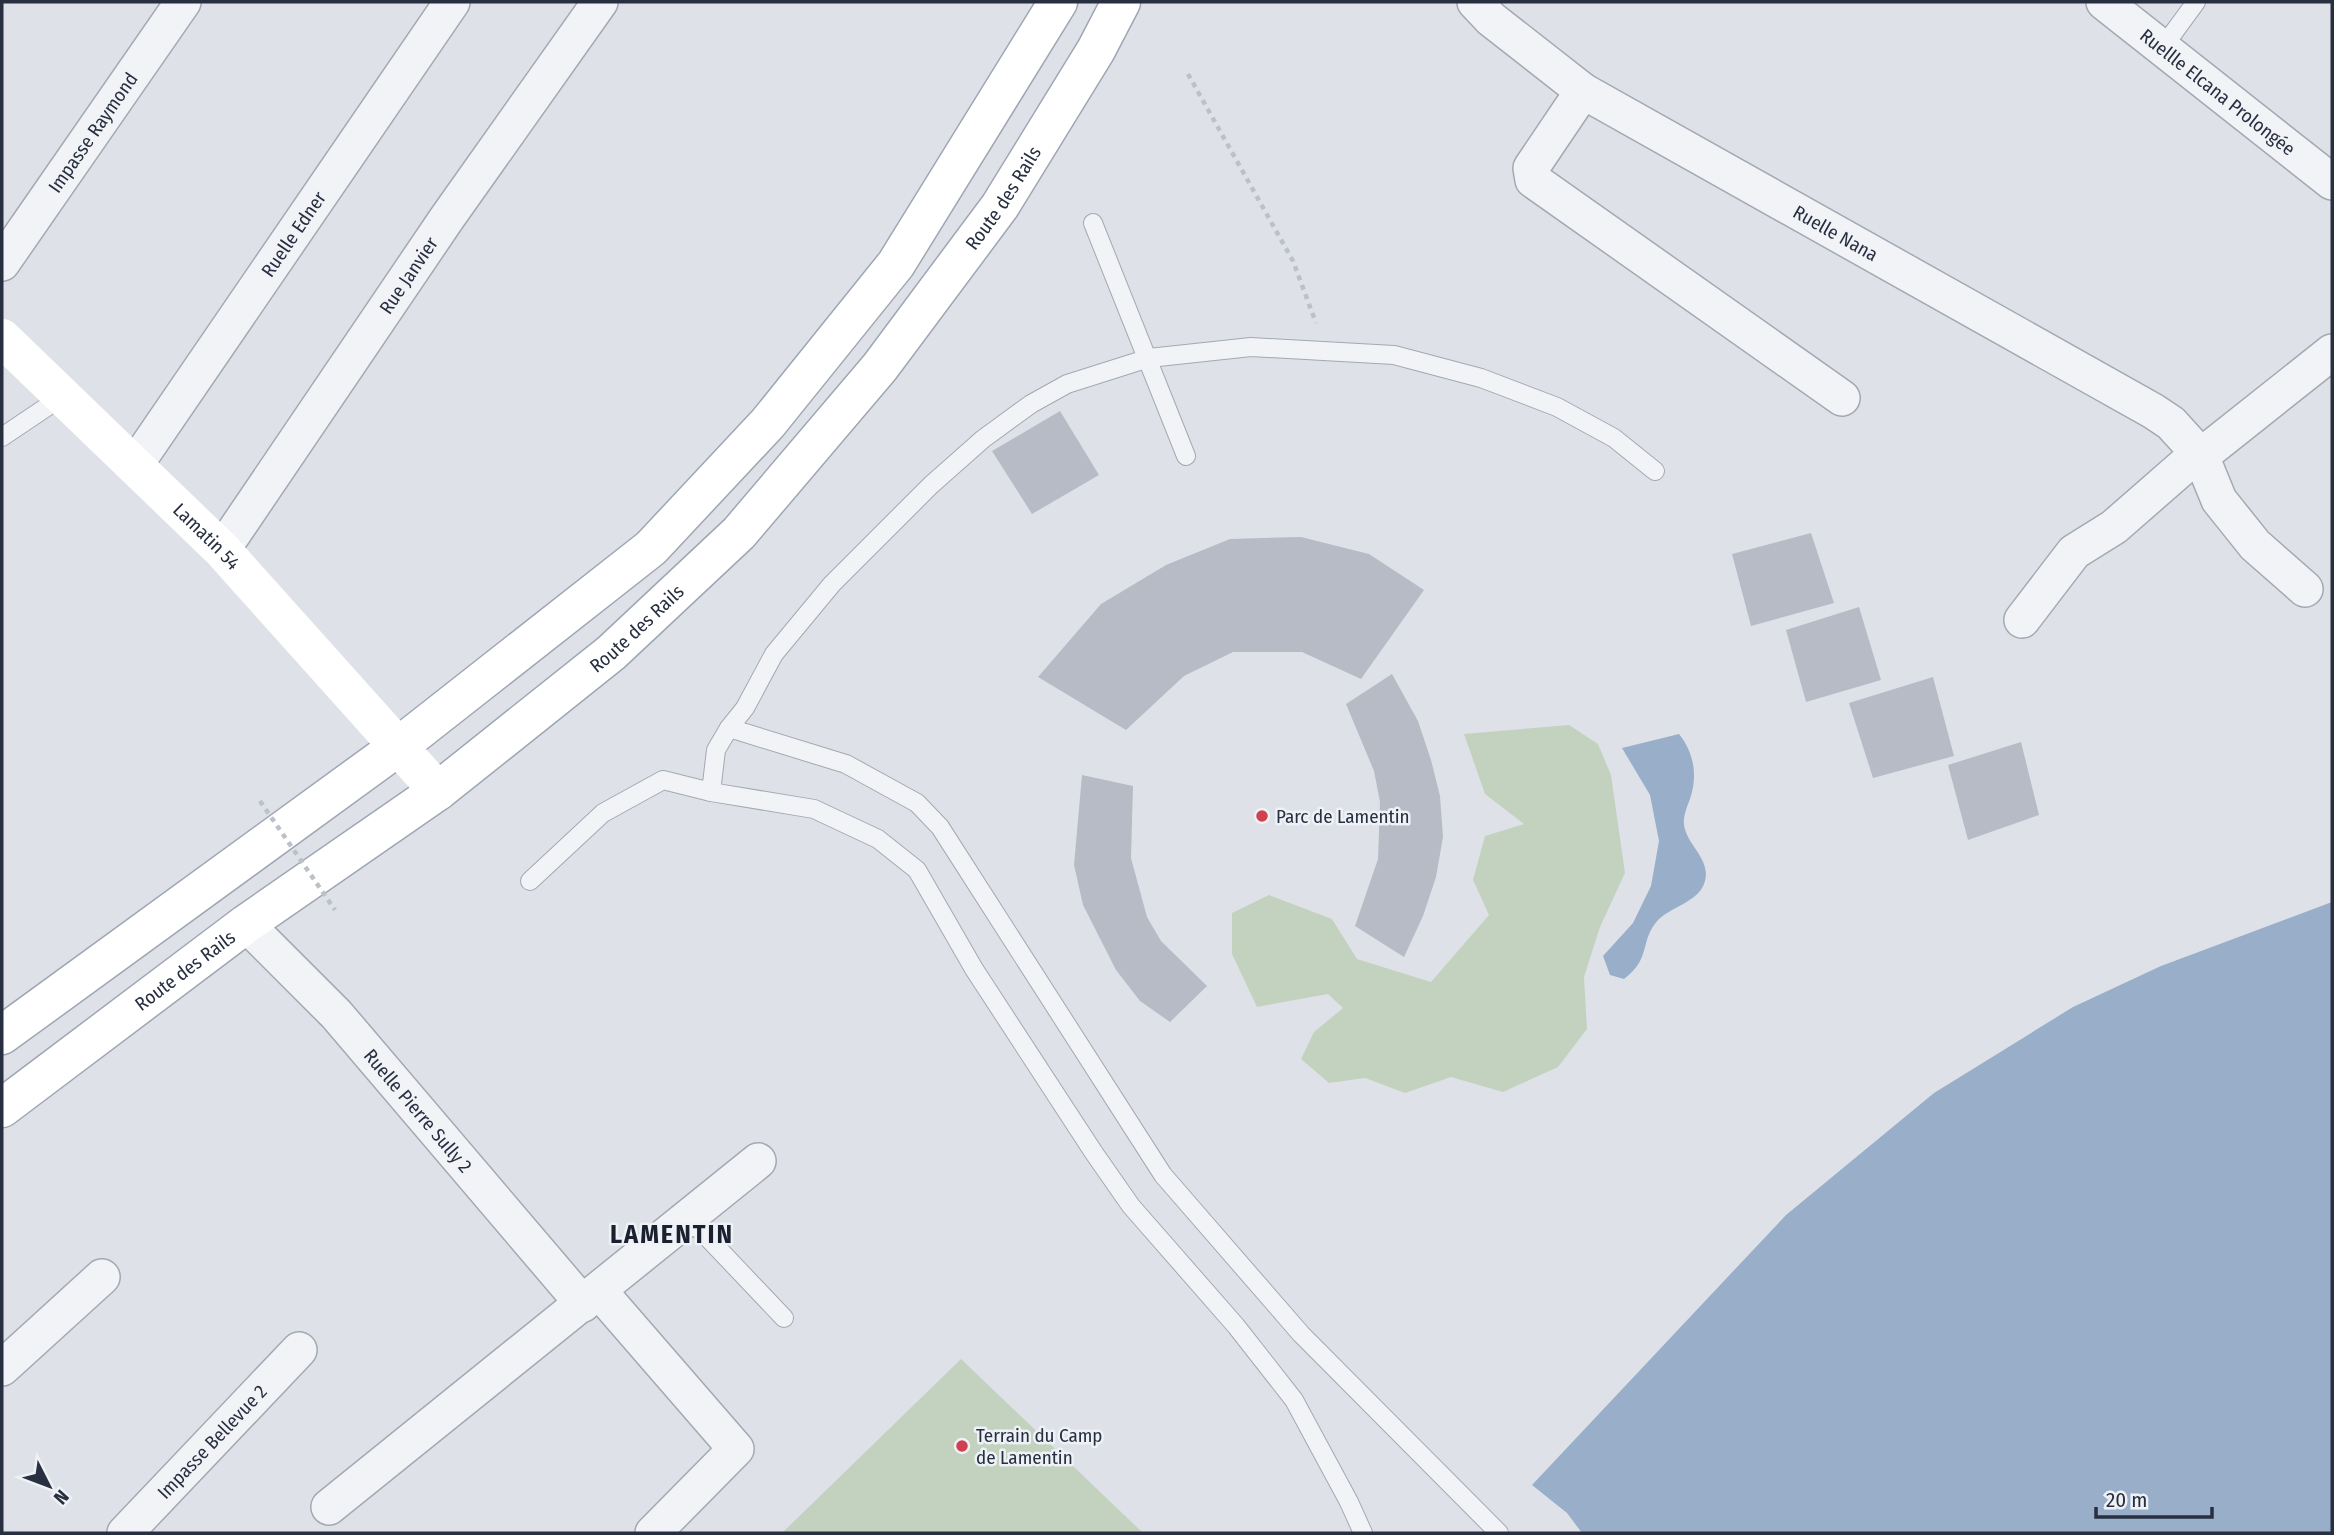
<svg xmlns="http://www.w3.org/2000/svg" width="2334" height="1535" font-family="'Fira Sans Condensed',sans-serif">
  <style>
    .green { fill: #c3d2bf }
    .water { fill: #98aec9 }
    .building { fill: #b6bbc5 }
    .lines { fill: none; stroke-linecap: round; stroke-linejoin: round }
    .lane-casing { stroke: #a3a9b2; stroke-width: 20 }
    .street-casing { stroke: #a3a9b2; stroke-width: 38 }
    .primary-casing { stroke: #9ea6b4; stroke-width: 41 }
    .path { stroke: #bcc0c7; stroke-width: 4.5; stroke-dasharray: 5 5; stroke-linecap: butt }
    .lane { stroke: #f1f3f7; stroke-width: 18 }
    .street { stroke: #f1f3f7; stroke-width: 35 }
    .secondary { stroke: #fff; stroke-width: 38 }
    .primary { stroke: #fff; stroke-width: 38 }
    .path-bridge { stroke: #bcc0c7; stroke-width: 4.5; stroke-dasharray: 5 5; stroke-linecap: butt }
    .poi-dot { fill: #d1404f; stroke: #eef1f6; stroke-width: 2.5 }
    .labels { text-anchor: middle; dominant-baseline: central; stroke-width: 5; stroke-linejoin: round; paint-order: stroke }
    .street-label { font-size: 19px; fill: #272f40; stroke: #eef1f6 }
    .poi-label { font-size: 19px; fill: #272f40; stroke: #eef1f6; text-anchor: start }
    .district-label { font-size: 26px; font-weight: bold; letter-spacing: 2px; fill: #1a2030; stroke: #eef1f6 }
  </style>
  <rect width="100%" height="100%" fill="#dee2e8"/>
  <g class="green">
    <path d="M1569,725L1598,744L1611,775L1625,873L1600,927L1584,977L1587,1029L1558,1067L1503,1092L1451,1077L1405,1093L1365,1078L1329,1083L1301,1059L1314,1032L1343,1008L1328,994L1257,1007L1232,954V913L1269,895L1332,919L1357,959L1431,982L1489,915L1473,880L1485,836L1524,824L1485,794L1464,734Z"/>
    <path d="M961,1359L1143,1533H782Z"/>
  </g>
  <g class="water">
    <path d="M1679,734C1694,753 1698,775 1690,799C1687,807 1683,816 1684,825C1687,846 1713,860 1704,884C1697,902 1671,907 1658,920C1639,941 1652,958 1624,979L1610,975L1603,956L1633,923L1651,886L1659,841L1650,795L1622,748Z"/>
    <path d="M2332,902V1533H1582L1567,1513L1532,1485L1786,1215L1934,1093L2073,1007L2161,966Z"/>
  </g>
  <g class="building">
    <path d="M1060,411L1099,475L1032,514L992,451Z"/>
    <path d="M1811,533L1834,603L1751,626L1732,554Z"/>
    <path d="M1301,537L1369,554L1424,590L1361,679L1302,652H1233L1184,676L1126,730L1038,677L1101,604L1166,565L1230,539Z"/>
    <path d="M1859,607L1881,680L1806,702L1786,630Z"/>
    <path d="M1392,674L1418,721L1431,760L1440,796L1443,837L1436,877L1423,916L1404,957L1355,926L1378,859L1380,802L1374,771L1346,704Z"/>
    <path d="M1933,677L1954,756L1873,778L1849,703Z"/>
    <path d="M2021,742L2039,815L1968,840L1948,765Z"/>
    <path d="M1082,775L1133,786L1131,858L1147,917L1161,941L1207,986L1170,1022L1140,1001L1116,970L1083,905L1074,865Z"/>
  </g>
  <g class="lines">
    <defs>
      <g id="lane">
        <path d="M2163,47L2196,2"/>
        <path d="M1093,223L1186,456"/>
        <path d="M2,437L63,396"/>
        <path d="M729,728L846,764L917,803L940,827L1163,1175L1301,1334L1499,1533"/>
        <path d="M711,792L814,809L878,839L917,870L974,969L1094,1153L1131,1206L1236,1326L1294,1400L1349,1502L1363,1533"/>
        <path d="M530,881L603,813L663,780L711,792L716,750L729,728L745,708L774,654L832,584L931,485L983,439L1031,404L1067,384L1149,358L1251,347L1394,355L1481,378L1557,407L1614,438L1655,471"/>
        <path d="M689,1218L784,1318"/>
      </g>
      <g id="street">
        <path id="s1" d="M1475,2L1491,19L1583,91L2153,411L2171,423L2201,456L2219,500L2255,545L2305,589"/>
        <path id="s2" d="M2104,2L2332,182"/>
        <path d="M1583,91L1531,168L1533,180L1842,398"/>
        <path id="s3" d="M2,263L183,2"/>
        <path id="s4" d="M135,465L452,2"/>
        <path id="s5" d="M222,550L447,218L600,2"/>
        <path d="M2022,620L2074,552L2114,527L2193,458L2201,456L2332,352"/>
        <path id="s6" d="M246,924L336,1014L583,1304"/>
        <path d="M599,1291L736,1449L653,1533"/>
        <path d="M2,1368L102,1277"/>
        <path d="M329,1507L758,1161"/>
        <path id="s7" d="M125,1533L299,1350"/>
      </g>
      <g id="primary">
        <path d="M2,1035L399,746L651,548L768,423L896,264L1058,2"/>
        <path id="s9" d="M2,1108L246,924L438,791L611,653L739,533L880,367L1000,206L1096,50L1121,2"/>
      </g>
    </defs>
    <use href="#lane" class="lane-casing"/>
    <use href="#street" class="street-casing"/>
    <use href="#primary" class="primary-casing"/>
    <path class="path" d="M1188,74L1293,261L1316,323"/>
    <use href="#lane" class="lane"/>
    <use href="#street" class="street"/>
    <path class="secondary" id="s8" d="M2,338L222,550L438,791"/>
    <use href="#primary" class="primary"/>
    <path class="path-bridge" d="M260,801L335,910"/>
  </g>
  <g class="poi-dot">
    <circle cx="1262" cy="816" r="7"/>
    <circle cx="962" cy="1446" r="7"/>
  </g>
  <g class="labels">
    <g class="street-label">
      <text stroke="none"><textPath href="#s2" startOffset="145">Ruellle Elcana Prolongée</textPath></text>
      <text stroke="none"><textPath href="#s3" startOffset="159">Impasse Raymond</textPath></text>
      <text stroke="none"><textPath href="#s9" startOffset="1363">Route des Rails</textPath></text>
      <text stroke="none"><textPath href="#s1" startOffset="430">Ruelle Nana</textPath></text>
      <text stroke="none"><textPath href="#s4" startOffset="280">Ruelle Edner</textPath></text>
      <text stroke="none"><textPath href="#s5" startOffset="332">Rue Janvier</textPath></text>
      <text stroke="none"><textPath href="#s8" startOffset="285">Lamatin 54</textPath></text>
      <text stroke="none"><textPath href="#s9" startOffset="796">Route des Rails</textPath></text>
      <text stroke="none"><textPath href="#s9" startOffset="229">Route des Rails</textPath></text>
      <text stroke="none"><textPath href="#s6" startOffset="254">Ruelle Pierre Sully 2</textPath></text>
      <text stroke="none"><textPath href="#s7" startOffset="126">Impasse Bellevue 2</textPath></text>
    </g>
    <g class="poi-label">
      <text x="1276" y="816">Parc de Lamentin</text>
      <text x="976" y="1435">Terrain du Camp<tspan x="976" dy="22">de Lamentin</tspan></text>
    </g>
    <g class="district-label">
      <text x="672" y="1234">LAMENTIN</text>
    </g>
  </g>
  <rect width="2334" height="1535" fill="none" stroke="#272f40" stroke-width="7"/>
  <g transform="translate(49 1486) rotate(132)" stroke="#eef1f6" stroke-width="5" paint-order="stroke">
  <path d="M0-5L12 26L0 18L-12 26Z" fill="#272f40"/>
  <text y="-10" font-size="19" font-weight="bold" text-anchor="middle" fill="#272f40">N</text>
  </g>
  <path d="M2096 1507v10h116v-10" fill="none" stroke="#272f40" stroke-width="3.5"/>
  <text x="2106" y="1507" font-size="21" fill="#272f40" stroke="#eef1f6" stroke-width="5" paint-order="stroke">20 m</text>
</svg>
